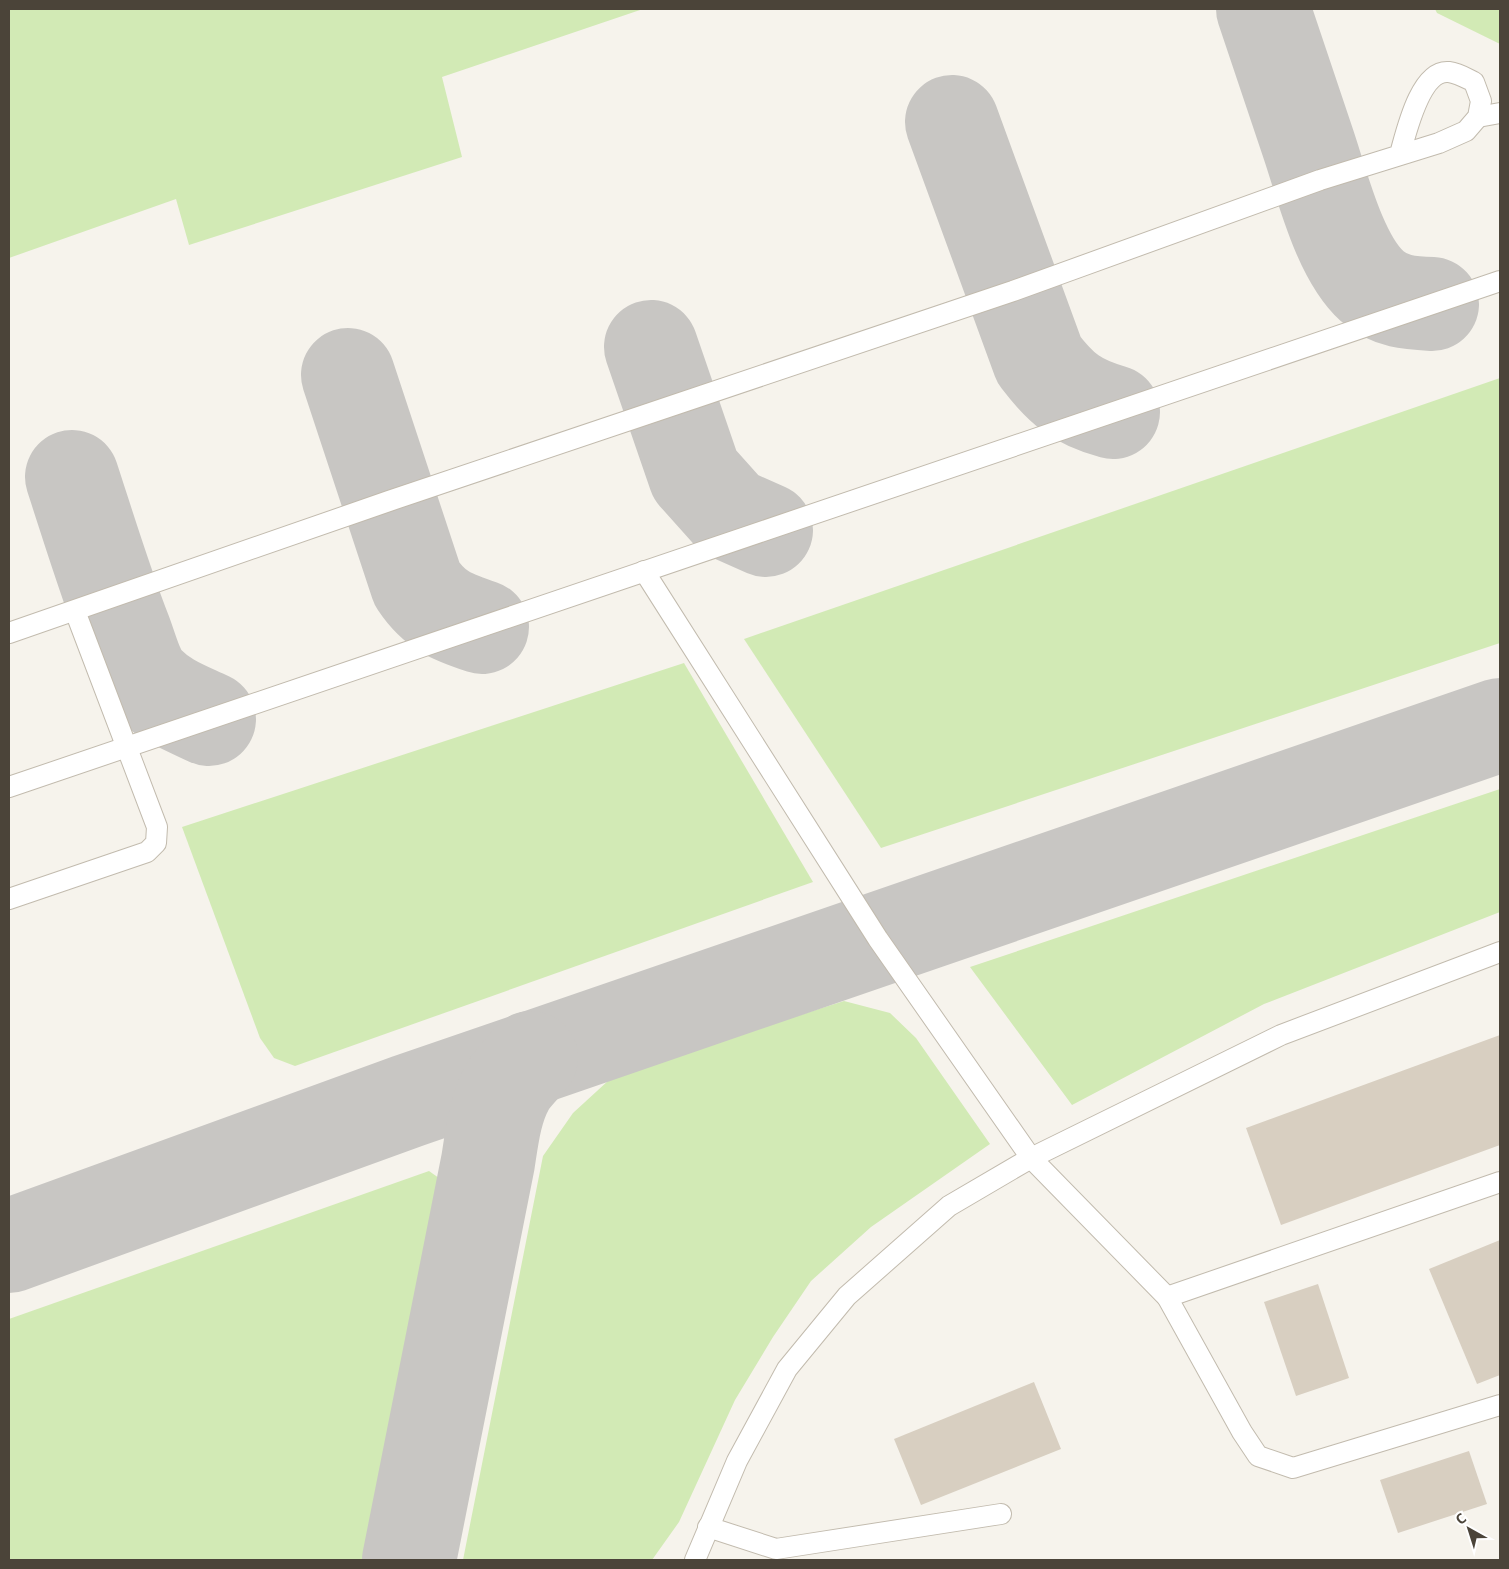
<svg xmlns="http://www.w3.org/2000/svg" width="1509" height="1569" font-family="'Open Sans',sans-serif">
  <style>
    .green { fill: #d2eab5 }
    .lines { fill: none; stroke-linecap: round; stroke-linejoin: round }
    .taxiway { stroke: #c8c6c3; stroke-width: 94 }
    .building { fill: #d8cfc1 }
    .lane-casing { stroke: #c2bbae; stroke-width: 22 }
    .lane { stroke: #fff; stroke-width: 20 }
  </style>
  <rect width="100%" height="100%" fill="#f6f3ec"/>
  <g class="green">
    <path d="M9,9H643L442,77L462,157L189,245L176,199L9,258Z"/>
    <path d="M1435,9H1500V44L1437,13Z"/>
    <path d="M1500,378V643L881,848L744,639Z"/>
    <path d="M684,663L813,882L295,1066L274,1058L260,1038L182,827Z"/>
    <path d="M1500,789V912L1264,1004L1072,1105L970,967Z"/>
    <path d="M844,1001L890,1013L916,1038L990,1144L871,1227L811,1281L773,1337L735,1400L679,1522L652,1560H463L543,1156L573,1113L609,1080L724,1039Z"/>
    <path d="M429,1171L446,1183L378,1560H9V1319Z"/>
  </g>
  <g class="lines">
    <g class="taxiway">
      <path d="M1263,9C1278,55 1294,100 1309,146C1323,188 1340,257 1372,286C1390,302 1410,303 1432,304"/>
      <path d="M952,122L1039,360C1062,390 1077,402 1113,412"/>
      <path d="M651,347L695,475L730,514L766,530"/>
      <path d="M348,375L417,584C435,611 452,617 482,627"/>
      <path d="M72,477C89,529 105,582 125,633C131,649 136,670 147,682C165,701 186,708 209,719"/>
      <path d="M9,1246L408,1101L1500,725"/>
      <path d="M409,1560L488,1162C492,1136 495,1109 508,1086C514,1076 524,1067 531,1058"/>
    </g>
  </g>
  <g class="building">
    <path d="M1500,1035V1145L1281,1225L1246,1128Z"/>
    <path d="M1500,1240V1375L1477,1384L1429,1269Z"/>
    <path d="M1318,1284L1349,1378L1296,1396L1264,1302Z"/>
    <path d="M1034,1382L1061,1449L921,1505L894,1439Z"/>
    <path d="M1469,1451L1487,1504L1398,1533L1380,1480Z"/>
  </g>
  <g class="lines">
    <defs>
      <g id="lane">
        <path d="M1478,117L1500,113"/>
        <path d="M644,571L878,939L1031,1158L1167,1297L1242,1432L1258,1456L1293,1468L1500,1405"/>
        <path d="M9,633L389,501L1013,291L1320,180L1439,143L1466,131L1478,117L1481,101L1474,82C1466,78 1458,73 1449,72C1420,69 1406,133 1400,154"/>
        <path d="M9,787L1500,281"/>
        <path d="M9,899L147,852L156,843L157,827L75,611"/>
        <path d="M1167,1297L1500,1182"/>
        <path d="M708,1527L776,1549L1001,1514"/>
        <path d="M695,1560L737,1461L787,1369L847,1296L949,1206L1031,1158L1281,1035L1500,952"/>
      </g>
    </defs>
    <use href="#lane" class="lane-casing"/>
    <use href="#lane" class="lane"/>
  </g>
  <rect width="1509" height="1569" fill="none" stroke="#4b4439" stroke-width="20"/>
  <g transform="translate(1469 1529) rotate(321)" stroke="#ffffff" stroke-width="4" paint-order="stroke">
  <path d="M0-4L9 19L0 12L-9 19Z" fill="#4b4439"/>
  <text y="-8" font-size="14" font-weight="bold" text-anchor="middle" fill="#4b4439">С</text>
  </g>
</svg>
